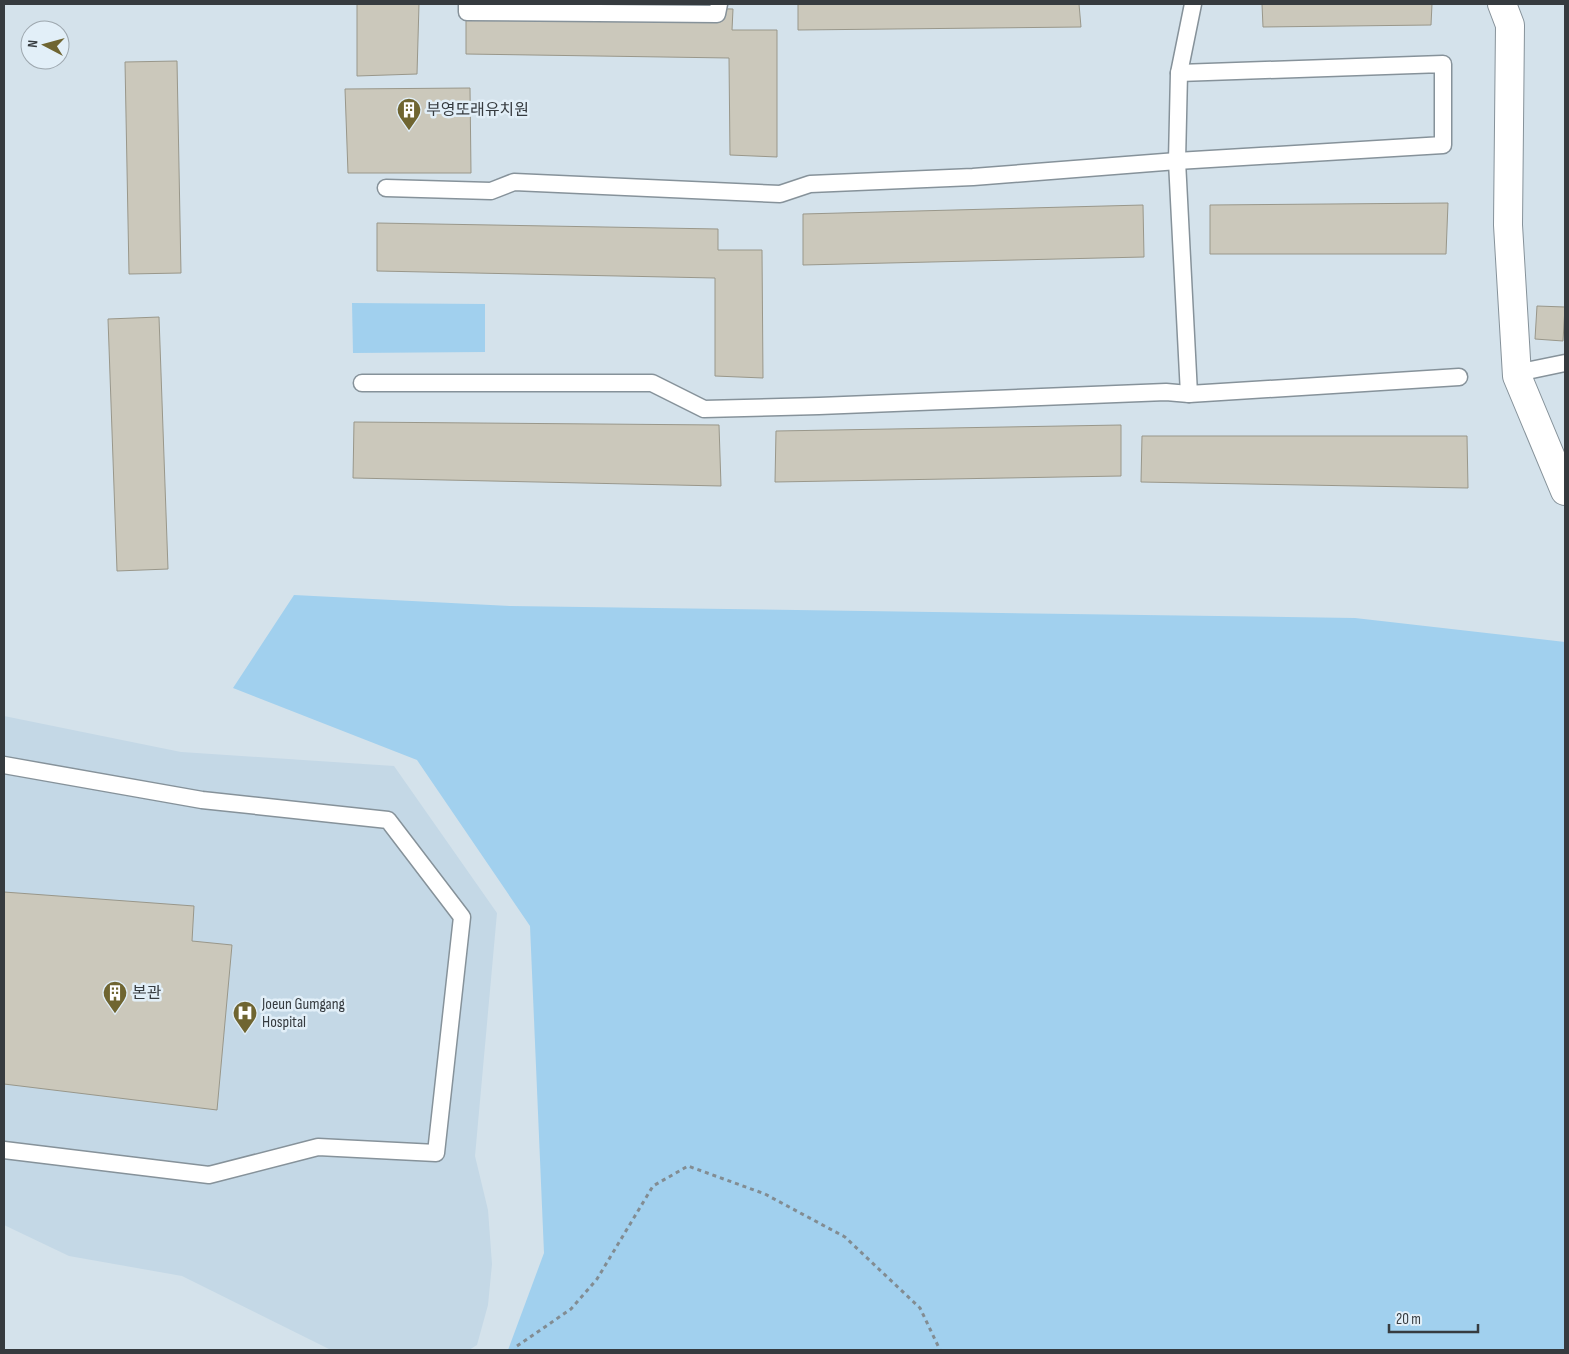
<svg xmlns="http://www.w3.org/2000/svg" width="1569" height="1354" font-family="'Sofia Sans Condensed','Noto Sans KR',sans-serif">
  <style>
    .built { fill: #c4d8e6 }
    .green { fill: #a1d0ee }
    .building { fill: #cbc8bb; stroke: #99978a }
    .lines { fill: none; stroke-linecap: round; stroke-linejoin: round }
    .service-casing { stroke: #86929a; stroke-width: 19 }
    .minor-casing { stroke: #86929a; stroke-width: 30 }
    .path { stroke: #828c92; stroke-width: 3; stroke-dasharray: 4 4; stroke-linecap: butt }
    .service { stroke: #fff; stroke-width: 16 }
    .minor { stroke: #fff; stroke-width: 28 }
    .labels { text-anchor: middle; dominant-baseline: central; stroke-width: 5; stroke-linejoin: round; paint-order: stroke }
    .poi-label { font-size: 16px; fill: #363b3f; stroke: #e2eff8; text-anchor: start }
  </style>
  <rect width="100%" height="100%" fill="#d4e2eb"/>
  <path class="built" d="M4,716L181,752L394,766L497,913L475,1156L488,1210L492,1264L488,1305L477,1345L469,1350H331L182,1276L69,1256L4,1225Z"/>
  <g class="green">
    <path d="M352,303L485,304V352L353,353Z"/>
    <path d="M294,595L510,606L1355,618L1565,642V1350H508L544,1253L530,926L417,760L233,688Z"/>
  </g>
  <g class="building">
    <path d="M357,4H419L417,74L357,76Z"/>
    <path d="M466,4L733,9L732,30H777V157L730,155L729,58L466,54Z"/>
    <path d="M798,4H1079L1081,27L798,30Z"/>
    <path d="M1262,4H1432L1431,25L1263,27Z"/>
    <path d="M177,61L181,273L129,274L125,62Z"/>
    <path d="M470,88L471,173H348L345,89Z"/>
    <path d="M1448,203L1446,254H1210V205Z"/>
    <path d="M1143,205L1144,257L803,265V214Z"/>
    <path d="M377,223L718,229V250H762L763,378L715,376V278L377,271Z"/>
    <path d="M1537,306L1565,307L1563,341L1535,339Z"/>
    <path d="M159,317L168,569L117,571L108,319Z"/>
    <path d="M354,422L719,425L721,486L353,478Z"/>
    <path d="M1121,425V476L775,482L776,431Z"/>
    <path d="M1142,436H1467L1468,488L1141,482Z"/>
    <path d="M4,892L194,906L192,941L232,945L217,1110L4,1084Z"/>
  </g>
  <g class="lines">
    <defs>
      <g id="service">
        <path d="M467,4V12L717,14L719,4"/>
        <path d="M386,188L491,191L514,182L780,194L810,184L973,177L1177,161L1443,145V64L1179,73"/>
        <path d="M1517,373L1565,363"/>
        <path d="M362,383H652L704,409L819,406L1166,392L1189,394L1459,377"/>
        <path d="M1189,394L1177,161L1179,73L1193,4"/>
        <path d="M4,765L202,800L388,820L462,917L436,1153L318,1147L209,1175L4,1150"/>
      </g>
      <path id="minor" d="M1502,4L1510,25L1508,225L1517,376L1565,491"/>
    </defs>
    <use href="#service" class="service-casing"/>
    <use href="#minor" class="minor-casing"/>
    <path class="path" d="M517,1346L571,1309L597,1279L653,1186L688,1166L765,1194L845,1237L920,1308L940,1350"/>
    <use href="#service" class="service"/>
    <use href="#minor" class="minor"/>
  </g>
  <defs>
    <symbol id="building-pin" viewBox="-11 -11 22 30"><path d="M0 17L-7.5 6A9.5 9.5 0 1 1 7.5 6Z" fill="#6f6531" stroke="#e2eff8"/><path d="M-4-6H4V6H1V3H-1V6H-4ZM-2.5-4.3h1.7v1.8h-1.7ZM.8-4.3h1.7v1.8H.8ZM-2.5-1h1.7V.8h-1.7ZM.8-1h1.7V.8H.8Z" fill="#fff"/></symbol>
    <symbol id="hospital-pin" viewBox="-11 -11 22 30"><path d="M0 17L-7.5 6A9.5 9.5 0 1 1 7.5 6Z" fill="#6f6531" stroke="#e2eff8"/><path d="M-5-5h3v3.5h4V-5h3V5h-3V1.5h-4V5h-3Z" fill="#fff"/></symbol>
  </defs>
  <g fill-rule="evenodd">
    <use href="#building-pin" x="395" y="96" width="28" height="38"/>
    <use href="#building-pin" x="101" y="979" width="28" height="38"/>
    <use href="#hospital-pin" x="231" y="999" width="28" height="38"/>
  </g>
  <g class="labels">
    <g class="poi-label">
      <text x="426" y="110">부영또래유치원</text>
      <text x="132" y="993">본관</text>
      <text x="262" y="1004">Joeun Gumgang<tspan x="262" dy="18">Hospital</tspan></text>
    </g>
  </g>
  <rect width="1569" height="1354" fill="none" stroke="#363b3f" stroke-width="10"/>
  <g transform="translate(45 45) rotate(276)"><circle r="24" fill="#e2eff8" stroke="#9da7ae"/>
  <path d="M0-4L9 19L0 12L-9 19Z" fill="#6f6531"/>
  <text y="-8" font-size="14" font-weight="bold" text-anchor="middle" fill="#363b3f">N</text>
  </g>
  <path d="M1389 1324v8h89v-8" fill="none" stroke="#363b3f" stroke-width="2.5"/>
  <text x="1396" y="1324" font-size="15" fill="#363b3f" stroke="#e2eff8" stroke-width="4" paint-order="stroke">20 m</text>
</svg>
